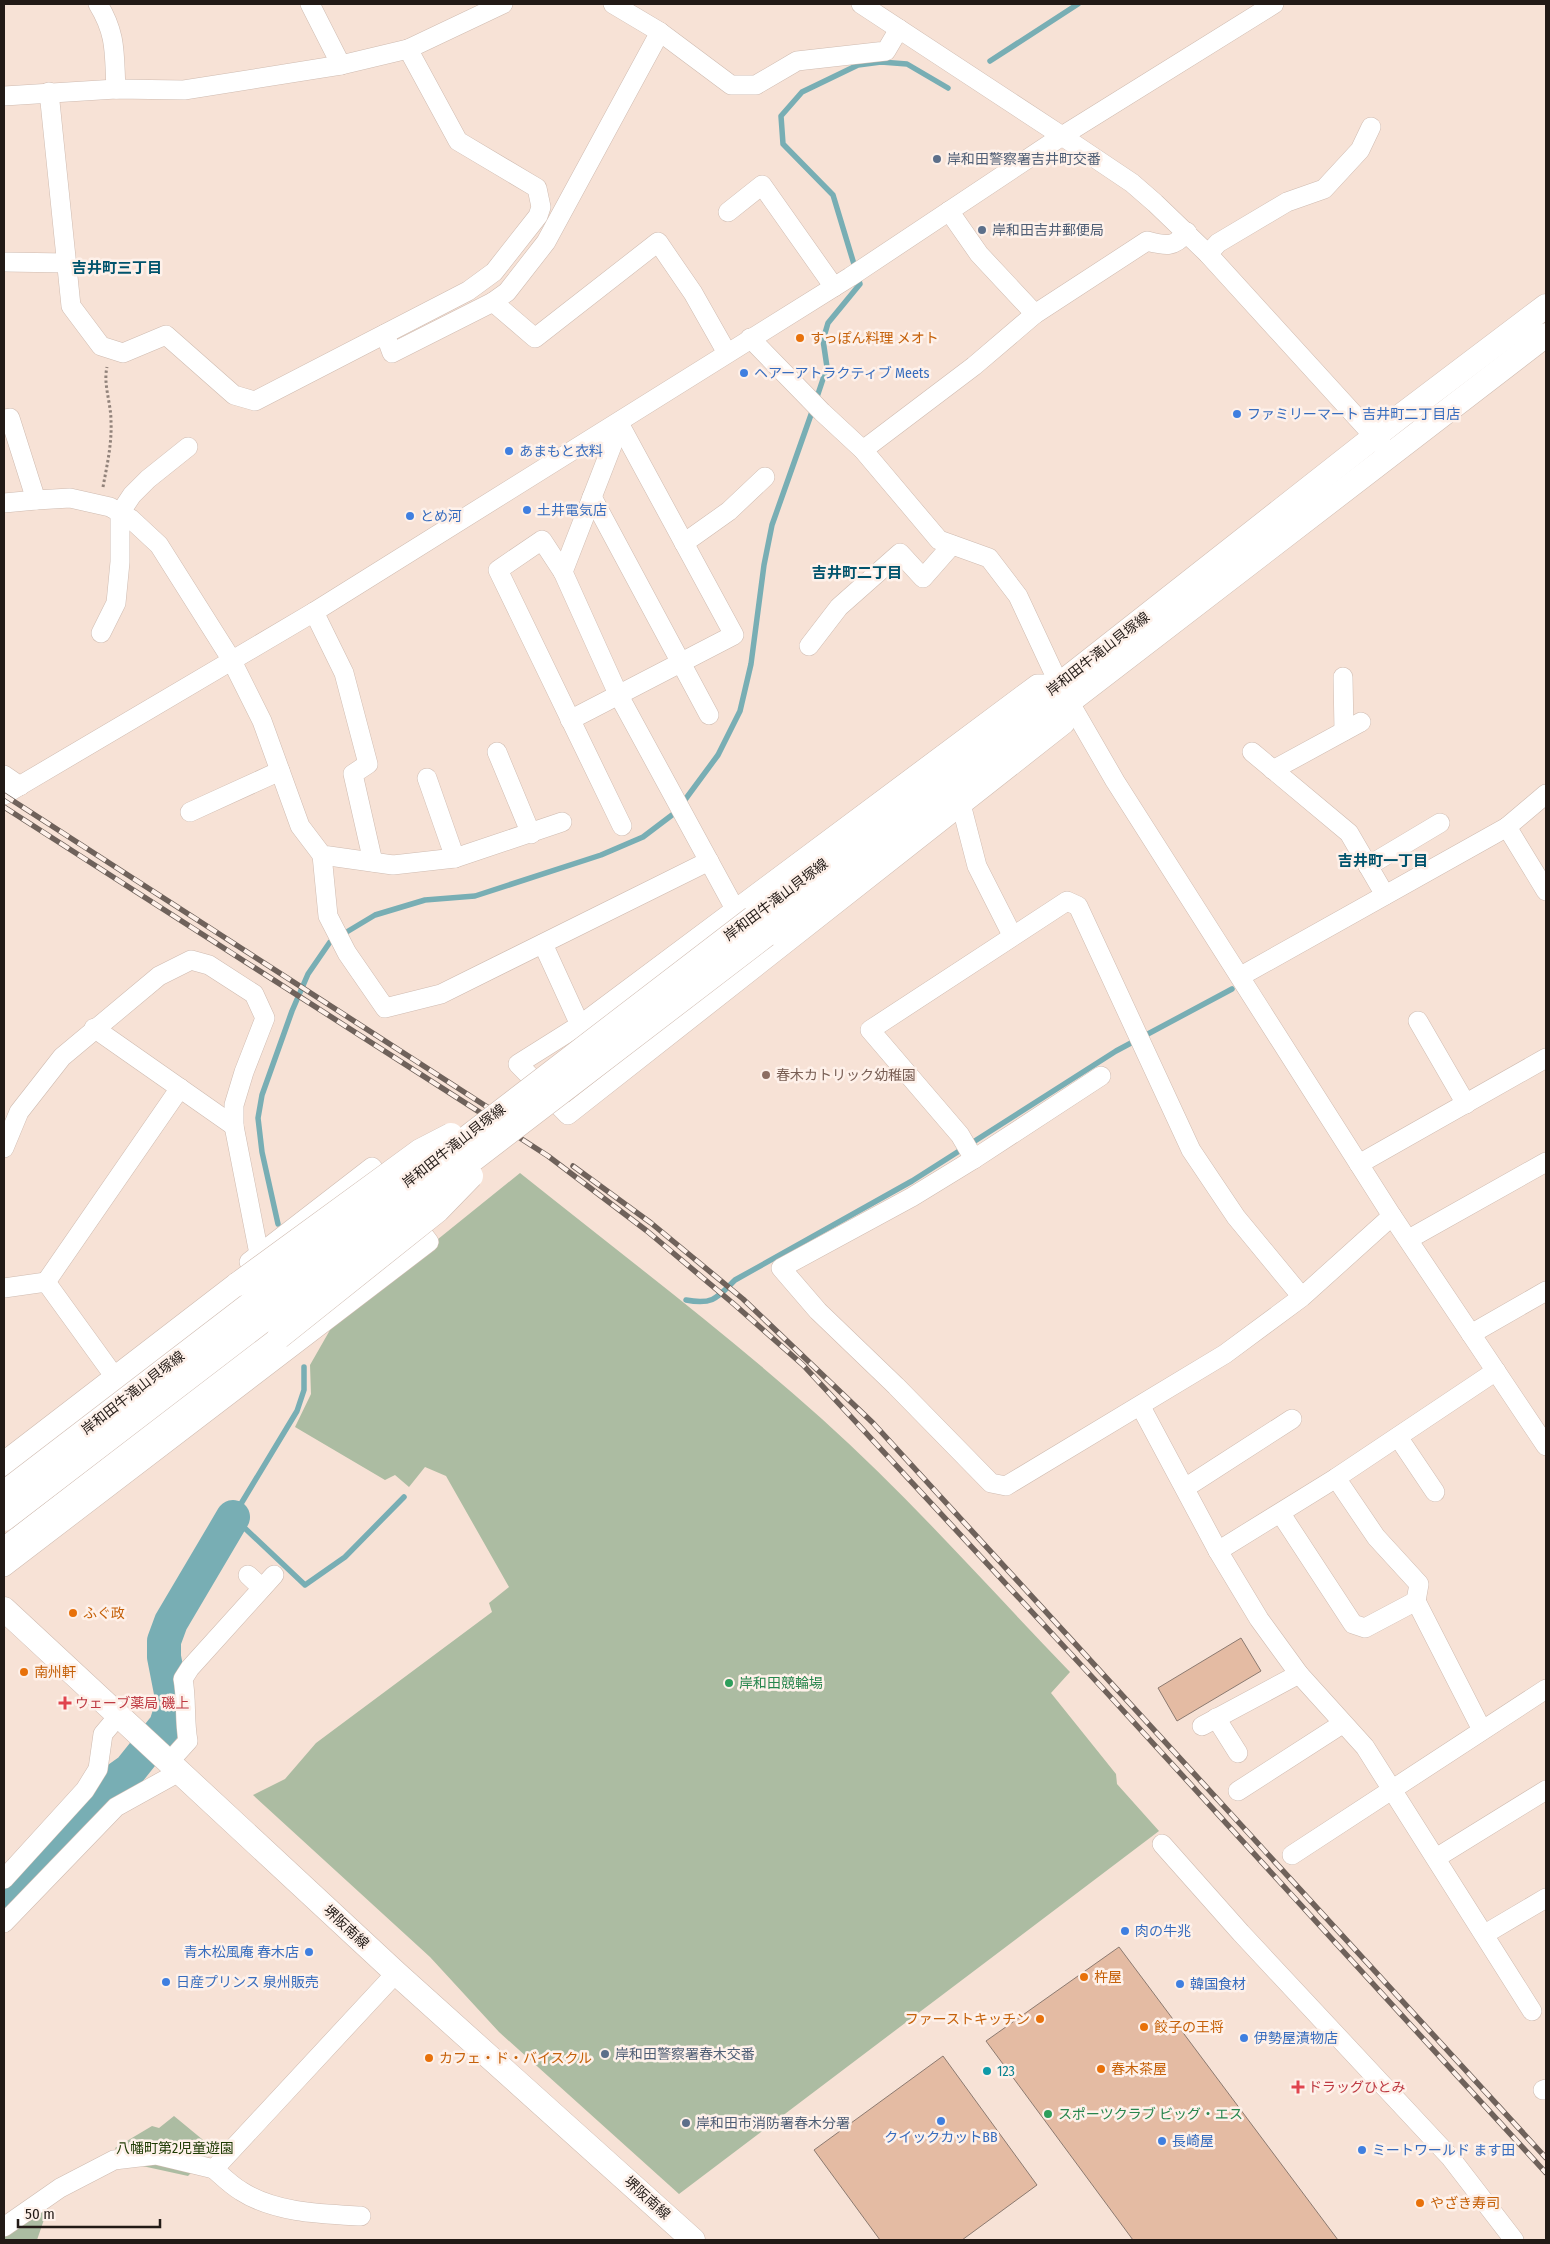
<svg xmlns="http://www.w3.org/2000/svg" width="1550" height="2244" font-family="'Fira Sans Condensed','Noto Sans JP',sans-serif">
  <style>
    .green { fill: #acbca2 }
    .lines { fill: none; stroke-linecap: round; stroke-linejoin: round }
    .stream { stroke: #78aeb4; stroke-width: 5.5 }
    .river { stroke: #78aeb4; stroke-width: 34 }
    .building { fill: #e4bba3; stroke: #8c7a70 }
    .minor-casing { stroke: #cfbbb0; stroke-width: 20 }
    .major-casing { stroke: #cfbbb0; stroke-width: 25 }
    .path { stroke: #91827a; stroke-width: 3; stroke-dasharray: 2.5 2.5; stroke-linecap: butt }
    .minor { stroke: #fff; stroke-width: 19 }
    .major { stroke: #fff; stroke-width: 24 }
    .rail-casing { stroke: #6f625b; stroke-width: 5.5 }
    .rail { stroke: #fef1ea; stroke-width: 4; stroke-dasharray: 11; stroke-linecap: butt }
    .major-bridge-casing { stroke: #cfbbb0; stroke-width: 25; stroke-linecap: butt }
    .major-bridge { stroke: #fff; stroke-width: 24 }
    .service-dot { fill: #5c6f8a; stroke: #fef1ea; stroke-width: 2 }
    .food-dot { fill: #e8710a; stroke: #fef1ea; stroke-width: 2 }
    .shop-dot { fill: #3f7fe0; stroke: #fef1ea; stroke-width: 2 }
    .education-dot { fill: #8d6e63; stroke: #fef1ea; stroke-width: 2 }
    .leisure-dot { fill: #2e9e5b; stroke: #fef1ea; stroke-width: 2 }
    .health-dot { fill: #e0444e; stroke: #fef1ea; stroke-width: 2 }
    .culture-dot { fill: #0f9aa8; stroke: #fef1ea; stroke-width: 2 }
    .labels { text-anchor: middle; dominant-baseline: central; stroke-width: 5; stroke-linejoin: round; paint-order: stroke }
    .service-label { font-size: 14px; fill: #4e5e75; stroke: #fef1ea; text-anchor: start }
    .food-label { font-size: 14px; fill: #c56008; stroke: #fef1ea; text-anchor: start }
    .shop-label { font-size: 14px; fill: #366cbe; stroke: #fef1ea; text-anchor: start }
    .street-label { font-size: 14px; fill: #221a16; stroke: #fef1ea }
    .education-label { font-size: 14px; fill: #785e54; stroke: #fef1ea; text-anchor: start }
    .leisure-label { font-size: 14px; fill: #27864d; stroke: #fef1ea; text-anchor: start }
    .health-label { font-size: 14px; fill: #be3a42; stroke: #fef1ea; text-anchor: start }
    .culture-label { font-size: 14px; fill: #0d838f; stroke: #fef1ea; text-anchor: start }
    .park-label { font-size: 14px; fill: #1d3a02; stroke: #fef1ea }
    .neighbourhood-label { font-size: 15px; font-weight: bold; fill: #00536c; stroke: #fef1ea }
  </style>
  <rect width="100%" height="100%" fill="#f7e2d6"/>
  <g class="green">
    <path d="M520,1173C621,1254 725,1332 822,1419C910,1498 988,1587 1070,1672L1051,1693L1116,1774L1117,1784L1159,1831L679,2194L499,2032L430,1957L253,1795L285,1779L316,1743L492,1612L489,1603L509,1587L446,1476L425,1467L409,1487L395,1475L385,1480L295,1427L311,1394L310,1365L334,1323Z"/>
    <path d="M174,2116L214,2149L188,2176L124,2162L115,2148L152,2126L159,2128Z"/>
    <path d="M50,2202L37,2240H4V2233Z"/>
  </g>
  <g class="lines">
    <g class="stream">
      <path d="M990,61L1078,4"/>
      <path d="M816,400L827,367L823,340L828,323L860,284L833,195L783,144L781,116L802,92L858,65L881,62L907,64L948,88"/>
      <path d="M278,1224L262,1152L258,1118L262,1095L292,1011L308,974L330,942L375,915L425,900L475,896L601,855L643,837L676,812L718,755L740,711L751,664L764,565L772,525L813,409"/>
      <path d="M686,1300C713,1305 717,1298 735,1280L912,1181L1116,1051L1232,989"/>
      <path d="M304,1367V1390L297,1411L233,1517L305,1585L345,1557L404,1497"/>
    </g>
    <path class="river" d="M4,1898L109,1785L130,1770L166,1725L173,1703L164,1657V1641L171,1622L233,1517"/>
  </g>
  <g class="building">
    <path d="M1241,1638L1261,1671L1177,1721L1158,1688Z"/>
    <path d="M1119,1947L1338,2240H1133L986,2041Z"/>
    <path d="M943,2056L1037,2185L962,2240H880L814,2150Z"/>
  </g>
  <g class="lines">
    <defs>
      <g id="minor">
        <path d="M98,4C117,35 114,54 116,89"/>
        <path d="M310,4L341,65"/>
        <path d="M613,4L660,32L731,85H756L797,61L886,51L899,29"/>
        <path d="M861,4L1062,136L1132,183L1155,203L1208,254L1391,455"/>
        <path d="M49,92L71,306L101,346L123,353L166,335L234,395L255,401L468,291L494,272L538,216L541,207L537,188L458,141L408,49"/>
        <path d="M4,96L116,89L184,90L341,65L408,49L503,4"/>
        <path d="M949,211L979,254L1035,314"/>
        <path d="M728,212L762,185L834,287"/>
        <path d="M1208,254L1218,243L1287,202L1324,189L1360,150L1371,127"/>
        <path d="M4,262L67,263"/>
        <path d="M493,302L535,338L658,242L693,293L727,353"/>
        <path d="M385,334L392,353L493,302L507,292L546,242L660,32"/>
        <path d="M750,338L822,412L863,450L939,540L989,558L1018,596L1059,684L1115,781L1392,1216L1546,1446"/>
        <path d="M4,419L10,418L36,500L70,498L110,507L131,519L159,545L231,659L262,721L300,826L322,855L393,865L455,858L562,822"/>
        <path d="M622,420L563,572L618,694L735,909"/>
        <path d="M863,450L974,366L1035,314L1147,241C1166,246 1174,248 1187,232"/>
        <path d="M592,497L709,715"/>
        <path d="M4,503L36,500"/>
        <path d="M684,543L729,511L765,477"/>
        <path d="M563,572L542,540L498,570L622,826"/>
        <path d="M314,612L344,673L368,764L353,774L373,862"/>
        <path d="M101,633L116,603L120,562V513L132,495L148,479L188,447"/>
        <path d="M809,646L839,607L900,553L923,578L952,545"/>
        <path d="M1343,677L1344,731"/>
        <path d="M1059,684H1037L580,1025L518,1064L568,1115L1065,724L1071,702"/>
        <path d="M570,720L734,635L620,425"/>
        <path d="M497,752L531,834"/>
        <path d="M1252,752L1349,833L1385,895"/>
        <path d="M1273,770L1361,722"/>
        <path d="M4,775L20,786"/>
        <path d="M427,778L455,858"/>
        <path d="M1546,794L1507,827L1546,891"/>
        <path d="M4,795L314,612L850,277L1062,136L1274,4"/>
        <path d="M962,808L977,866L1012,935"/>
        <path d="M190,812L280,771"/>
        <path d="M322,855L328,916L347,953L385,1008L441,994L709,861"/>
        <path d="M1368,866L1440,823"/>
        <path d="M543,944L580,1025"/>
        <path d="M1241,976L1507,827"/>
        <path d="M1418,1021L1466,1104"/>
        <path d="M94,1028L234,1126"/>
        <path d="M4,1148L19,1112L62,1057L159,976L191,960L209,965L254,994L265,1018L244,1072L234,1105V1126L259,1254"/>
        <path d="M974,1159L1101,1076"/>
        <path d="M1359,1164L1546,1058"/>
        <path d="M1409,1239L1546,1162"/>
        <path d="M249,1262L372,1167L389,1189"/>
        <path d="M46,1282L180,1088"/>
        <path d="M4,1288L46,1282L109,1369"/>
        <path d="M1302,1297L1236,1217L1191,1150L1078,906L1067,901L870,1030L960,1135L974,1159L912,1197L781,1268L818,1311L896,1386L991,1483L1006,1486L1225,1354L1302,1297L1392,1216"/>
        <path d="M1471,1334L1546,1291"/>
        <path d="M1141,1407L1218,1551L1259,1619L1299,1674L1365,1747L1532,2011"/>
        <path d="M1398,1437L1435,1492"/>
        <path d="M1336,1478L1376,1537L1419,1584L1416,1601"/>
        <path d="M1185,1488L1292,1419"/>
        <path d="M1281,1514L1353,1624L1365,1628L1416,1601L1482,1730"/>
        <path d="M1218,1551L1336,1478L1496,1371"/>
        <path d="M4,1567L429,1242L410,1217"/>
        <path d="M248,1575L262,1588"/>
        <path d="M1216,1718L1238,1753"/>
        <path d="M1202,1726L1299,1674"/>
        <path d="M169,1762L188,1741C184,1720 187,1700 183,1679L190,1668L274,1575"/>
        <path d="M1238,1791L1342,1724"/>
        <path d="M1162,1844L1241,1933L1450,2157L1514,2240"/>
        <path d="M1292,1855L1546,1689"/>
        <path d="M1436,1858L1546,1790"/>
        <path d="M4,1879L85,1790L98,1769L103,1734L119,1715"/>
        <path d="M4,1923L116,1807L179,1772"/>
        <path d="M1485,1934L1546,1898"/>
        <path d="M1543,2090L1546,2089"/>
        <path d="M214,2169C222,2176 231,2185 241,2191C275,2213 322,2214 361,2216"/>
        <path d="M4,2227L60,2188L114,2160L156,2155L214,2169L396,1973"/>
      </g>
      <g id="major">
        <path d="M753,918L1046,695L1402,415L1546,306"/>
        <path d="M766,935L1546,335"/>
        <path d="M4,1464L238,1284"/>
        <path d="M4,1550L279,1337"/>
        <path d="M4,1609L396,1973L693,2240"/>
      </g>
    </defs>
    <use href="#minor" class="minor-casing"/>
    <use href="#major" class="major-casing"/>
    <path class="path" d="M103,487C107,465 112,444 111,421C111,403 103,384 107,367"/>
    <use href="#minor" class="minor"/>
    <use href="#major" class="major"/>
    <defs>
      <g id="rail">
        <path d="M4,795L495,1112"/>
        <path d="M4,807L548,1156L647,1231L735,1305L803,1365L1107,1693L1546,2173"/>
        <path d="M573,1166L651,1223L743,1299L873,1423L1546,2158"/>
      </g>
    </defs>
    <use href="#rail" class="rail-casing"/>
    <use href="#rail" class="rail"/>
    <defs>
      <g id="major-bridge">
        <path d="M238,1284L420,1151L451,1135"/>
        <path d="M279,1337L438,1210L471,1176"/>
        <path d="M4,1493L753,918"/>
        <path d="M4,1519L766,935"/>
      </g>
    </defs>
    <use href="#major-bridge" class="major-bridge-casing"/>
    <use href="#major-bridge" class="major-bridge"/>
  </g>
  <g class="service-dot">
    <circle cx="937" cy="159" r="5"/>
    <circle cx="982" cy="230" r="5"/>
    <circle cx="605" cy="2054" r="5"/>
    <circle cx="686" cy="2123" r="5"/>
  </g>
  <g class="food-dot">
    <circle cx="800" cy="338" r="5"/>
    <circle cx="73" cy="1613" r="5"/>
    <circle cx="24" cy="1672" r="5"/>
    <circle cx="1084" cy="1977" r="5"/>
    <circle cx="1040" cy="2019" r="5"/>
    <circle cx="1144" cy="2027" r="5"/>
    <circle cx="429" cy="2058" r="5"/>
    <circle cx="1101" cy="2069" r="5"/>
    <circle cx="1420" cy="2203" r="5"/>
  </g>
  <g class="shop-dot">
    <circle cx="744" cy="373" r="5"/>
    <circle cx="1237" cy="414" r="5"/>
    <circle cx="509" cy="451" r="5"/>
    <circle cx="527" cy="510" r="5"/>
    <circle cx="410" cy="516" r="5"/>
    <circle cx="1125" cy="1931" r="5"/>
    <circle cx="309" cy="1952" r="5"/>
    <circle cx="166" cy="1982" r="5"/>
    <circle cx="1180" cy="1984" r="5"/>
    <circle cx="1244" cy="2038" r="5"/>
    <circle cx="941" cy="2121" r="5"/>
    <circle cx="1162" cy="2141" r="5"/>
    <circle cx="1362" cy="2150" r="5"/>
  </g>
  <circle class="education-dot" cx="766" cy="1075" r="5"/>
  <g class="leisure-dot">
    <circle cx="729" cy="1683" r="5"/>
    <circle cx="1048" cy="2114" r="5"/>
  </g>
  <g class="health-dot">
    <path d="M62.5 1695.5h5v5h5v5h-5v5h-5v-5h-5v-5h5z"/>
    <path d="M1295.5 2079.5h5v5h5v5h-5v5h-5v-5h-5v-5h5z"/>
  </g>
  <circle class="culture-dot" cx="987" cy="2071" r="5"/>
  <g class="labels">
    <g class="service-label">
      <text x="947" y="159">岸和田警察署吉井町交番</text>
      <text x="992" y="230">岸和田吉井郵便局</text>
      <text x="615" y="2054">岸和田警察署春木交番</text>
      <text x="696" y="2123">岸和田市消防署春木分署</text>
    </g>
    <g class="food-label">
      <text x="810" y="338">すっぽん料理 メオト</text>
      <text x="83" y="1613">ふぐ政</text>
      <text x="34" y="1672">南州軒</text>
      <text x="1094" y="1977">杵屋</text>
      <text x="1030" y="2019" text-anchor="end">ファーストキッチン</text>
      <text x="1154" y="2027">餃子の王将</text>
      <text x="439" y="2058">カフェ・ド・バイスクル</text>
      <text x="1111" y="2069">春木茶屋</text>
      <text x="1430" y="2203">やざき寿司</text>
    </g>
    <g class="shop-label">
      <text x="754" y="373">ヘアーアトラクティブ Meets</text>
      <text x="1247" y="414">ファミリーマート 吉井町二丁目店</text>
      <text x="519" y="451">あまもと衣料</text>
      <text x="537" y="510">土井電気店</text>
      <text x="420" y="516">とめ河</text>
      <text x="1135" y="1931">肉の牛兆</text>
      <text x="299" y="1952" text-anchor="end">青木松風庵 春木店</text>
      <text x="176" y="1982">日産プリンス 泉州販売</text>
      <text x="1190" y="1984">韓国食材</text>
      <text x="1254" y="2038">伊勢屋漬物店</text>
      <text x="941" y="2137" text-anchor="middle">クイックカットBB</text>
      <text x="1172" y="2141">長崎屋</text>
      <text x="1372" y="2150">ミートワールド ます田</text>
    </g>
    <g class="street-label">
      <text transform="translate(1098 654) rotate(-38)">岸和田牛滝山貝塚線</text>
      <text transform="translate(776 900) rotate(-37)">岸和田牛滝山貝塚線</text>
      <text transform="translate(454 1146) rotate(-38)">岸和田牛滝山貝塚線</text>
      <text transform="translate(133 1393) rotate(-38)">岸和田牛滝山貝塚線</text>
      <text transform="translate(346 1927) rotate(43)">堺阪南線</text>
      <text transform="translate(647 2198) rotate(42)">堺阪南線</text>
    </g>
    <g class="education-label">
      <text x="776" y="1075">春木カトリック幼稚園</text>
    </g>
    <g class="leisure-label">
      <text x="739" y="1683">岸和田競輪場</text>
      <text x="1058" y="2114">スポーツクラブ ビッグ・エス</text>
    </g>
    <g class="health-label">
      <text x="75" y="1703">ウェーブ薬局 磯上</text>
      <text x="1308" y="2087">ドラッグひとみ</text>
    </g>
    <g class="culture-label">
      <text x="997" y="2071">123</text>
    </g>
    <g class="park-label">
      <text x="175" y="2148">八幡町第2児童遊園</text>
    </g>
    <g class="neighbourhood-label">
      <text x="117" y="268">吉井町三丁目</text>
      <text x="857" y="573">吉井町二丁目</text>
      <text x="1383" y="861">吉井町一丁目</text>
    </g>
  </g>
  <rect width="1550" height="2244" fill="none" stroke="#221a16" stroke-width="10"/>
  <path d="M18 2219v8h142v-8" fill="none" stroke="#221a16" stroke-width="2.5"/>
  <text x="25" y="2219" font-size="15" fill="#221a16" stroke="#fef1ea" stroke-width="4" paint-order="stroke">50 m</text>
</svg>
